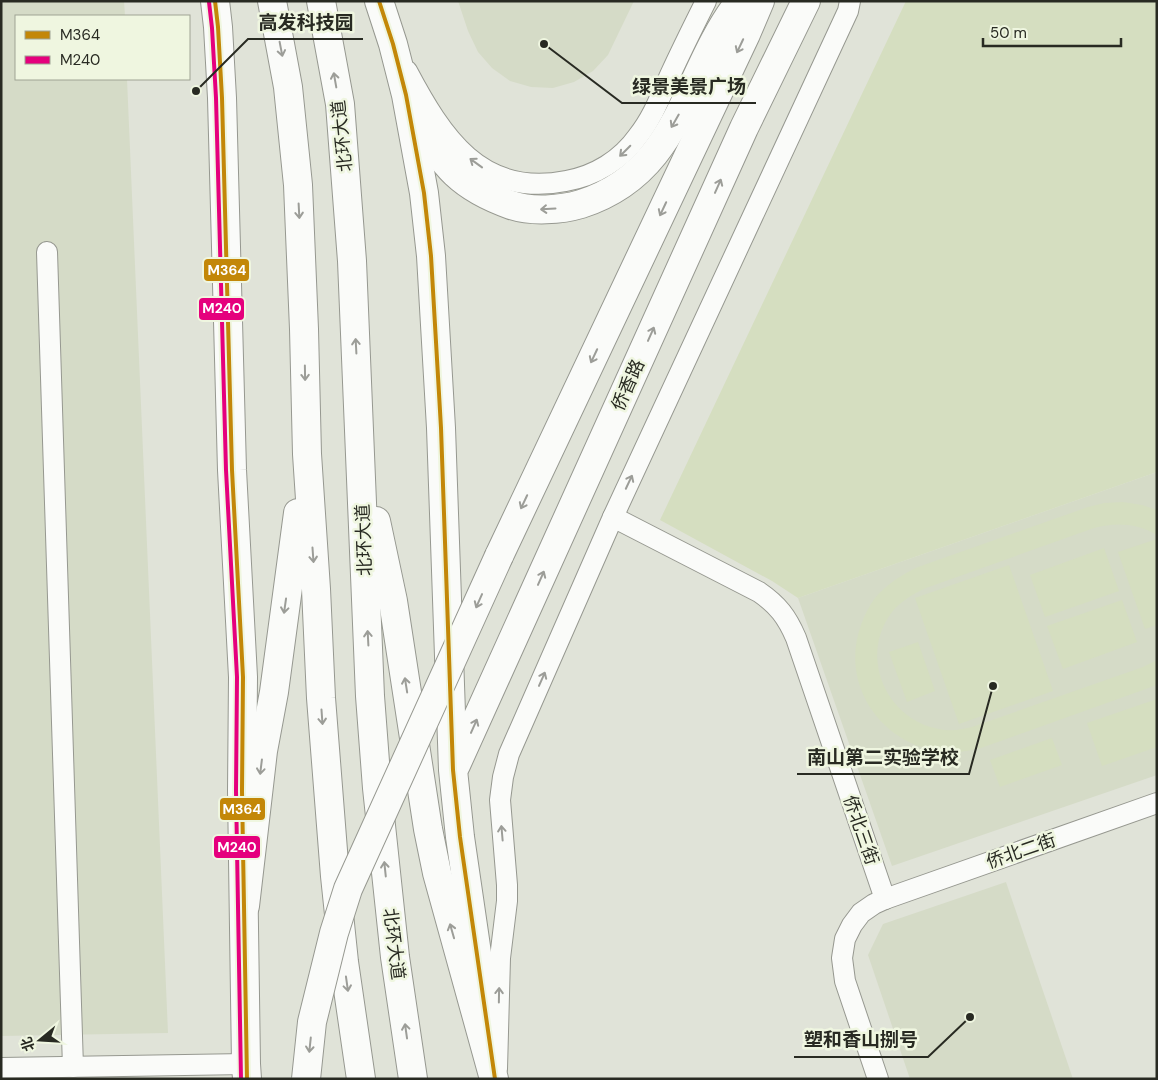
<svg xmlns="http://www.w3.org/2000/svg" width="1158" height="1080" font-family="'DM Sans','Noto Sans SC',sans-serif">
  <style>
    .built { fill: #d5dbc7 }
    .green { fill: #d5dec0 }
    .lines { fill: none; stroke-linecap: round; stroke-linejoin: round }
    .minor-casing { stroke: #969890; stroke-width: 22 }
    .primary-casing { stroke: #969890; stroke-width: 30 }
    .trunk-casing { stroke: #969890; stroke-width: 30 }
    .minor { stroke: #fafbf9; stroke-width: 20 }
    .primary { stroke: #fafbf9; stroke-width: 28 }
    .trunk { stroke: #fafbf9; stroke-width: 28 }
    .trunk-bridge-casing { stroke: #969890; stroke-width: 30; stroke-linecap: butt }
    .trunk-bridge { stroke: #fafbf9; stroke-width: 28 }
    .bus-1-casing { stroke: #eff6e0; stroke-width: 8 }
    .bus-2-casing { stroke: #eff6e0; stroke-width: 8 }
    .bus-1 { stroke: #c38708; stroke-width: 4 }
    .bus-2 { stroke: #e5007d; stroke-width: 4 }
    .oneway { stroke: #9c9d98 }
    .labels { text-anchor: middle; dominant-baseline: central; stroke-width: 5; stroke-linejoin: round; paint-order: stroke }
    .street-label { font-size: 18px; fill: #282a22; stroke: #eff6e0 }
    .leader { fill: none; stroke: #282a22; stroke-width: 2 }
    .callout-dot { fill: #282a22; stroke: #eff6e0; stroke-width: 2 }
    .callout-label { font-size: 19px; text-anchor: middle; font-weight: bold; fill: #282a22; stroke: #eff6e0; stroke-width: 5; stroke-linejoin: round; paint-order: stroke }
    .line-badge { stroke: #eff6e0; stroke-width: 2 }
    .badge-label { font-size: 14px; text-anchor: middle; font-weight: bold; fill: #fff }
  </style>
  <rect width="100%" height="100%" fill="#e0e3d8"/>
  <g class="built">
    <path d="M1,1H124L125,16H16V79H127L168,1033L1,1036Z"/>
    <path d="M458,1H634L608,55L593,71L574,82L553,88L531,87L510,81L492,68L478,52L468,31Z"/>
    <path d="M1157,472V775L892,866L798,598Z"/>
    <path d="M1006,882L1073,1079H910L868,955L883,924Z"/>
  </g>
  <g class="green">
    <path d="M906,1H1157V472L798,598L772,581L660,520Z"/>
    <path d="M1123,502L1142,505L1157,510V535C1137,523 1116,522 1094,528L926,588C913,594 901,601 892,612C857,658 888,724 945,730C955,731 965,729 975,726L1143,667L1157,660V685L981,748C969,750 957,754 944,752C882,746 839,685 861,625C864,616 869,606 875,598C887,584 901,575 918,567L1088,507L1104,503Z"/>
    <path d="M1157,539V625L1145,629L1118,552Z"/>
    <path d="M1104,548L1119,591L1045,617L1030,575Z"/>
    <path d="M1009,565L1053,691L959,724L915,598Z"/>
    <path d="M1122,600L1137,642L1063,669L1047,626Z"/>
    <path d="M918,642L935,691L907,702L889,652Z"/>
    <path d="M1157,699V747L1102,766L1087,723Z"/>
    <path d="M1052,738L1062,765L1000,787L990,760Z"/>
  </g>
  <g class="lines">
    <defs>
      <g id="minor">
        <path d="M407,71C442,137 481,198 566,181C595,176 621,160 638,136C653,117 661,95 671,73C682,49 694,25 706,1"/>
        <path d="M47,252L73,1067"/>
        <path d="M613,517L759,592C778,605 787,617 796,638L885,899"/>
        <path d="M1,1068L246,1064"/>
        <path d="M497,1069L500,958L507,901V885L500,800L503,777L509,754L613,517L848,11L850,1"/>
        <path d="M878,1079L845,981L842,958L845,939L852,925L861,913L874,904L885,899L1157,803"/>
      </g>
      <g id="primary">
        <path d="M215,1L218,27L222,98L232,470L243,677L242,791L246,1064L247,1079"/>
        <path d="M379,1L393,44L406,95L424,193L431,256L441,428L453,770L460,837L486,1015"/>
        <path d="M420,120C441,166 463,188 511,205C531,212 561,210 581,204C683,171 683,74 740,1"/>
        <path d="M456,765L744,128L806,1"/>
      </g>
      <g id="trunk">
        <path d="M272,1L288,87L298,185L304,329L307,454L316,589L321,698L335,876L344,962L361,1079"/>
        <path d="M321,1L340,104L352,261L370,696L377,788L395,957L413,1079"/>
        <path d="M376,521L393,601L428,829L437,873L494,1079"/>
        <path d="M499,556L746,34L760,1"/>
        <path d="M245,906L263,751L274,692L298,513"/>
      </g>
    </defs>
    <use href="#minor" class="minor-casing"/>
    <use href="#primary" class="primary-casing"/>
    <use href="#trunk" class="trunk-casing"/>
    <use href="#minor" class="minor"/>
    <use href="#primary" class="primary"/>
    <use href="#trunk" class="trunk"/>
    <defs>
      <path id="trunk-bridge" d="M306,1079L312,1022L334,933L348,889L499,556"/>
    </defs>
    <use href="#trunk-bridge" class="trunk-bridge-casing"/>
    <use href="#trunk-bridge" class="trunk-bridge"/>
    <defs>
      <g id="bus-1">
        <path d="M215,1L218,27L222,98L232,470L243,677L242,791L247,1079"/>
        <path d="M379,1L393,44L406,95L424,193L431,256L441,428L453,770L460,837L495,1079"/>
      </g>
      <path id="bus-2" d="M209,2L212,28L216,98L226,470L237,677L236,791L241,1079"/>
    </defs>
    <use href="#bus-1" class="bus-1-casing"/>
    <use href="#bus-2" class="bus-2-casing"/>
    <use href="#bus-1" class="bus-1"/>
    <use href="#bus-2" class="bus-2"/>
  </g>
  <defs><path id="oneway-shaft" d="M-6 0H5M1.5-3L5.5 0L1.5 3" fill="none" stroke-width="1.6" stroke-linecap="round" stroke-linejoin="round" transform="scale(1.25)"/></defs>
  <g class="oneway">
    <use href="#oneway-shaft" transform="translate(740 46) rotate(115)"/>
    <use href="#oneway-shaft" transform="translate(281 49) rotate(79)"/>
    <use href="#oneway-shaft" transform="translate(335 80) rotate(-100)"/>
    <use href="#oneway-shaft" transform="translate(675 121) rotate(120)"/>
    <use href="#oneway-shaft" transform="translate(625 151) rotate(135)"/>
    <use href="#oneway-shaft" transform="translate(476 163) rotate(-144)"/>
    <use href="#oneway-shaft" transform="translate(718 186) rotate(-66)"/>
    <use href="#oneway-shaft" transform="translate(548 209) rotate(177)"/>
    <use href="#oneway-shaft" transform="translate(663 209) rotate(115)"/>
    <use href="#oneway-shaft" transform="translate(299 211) rotate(87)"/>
    <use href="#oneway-shaft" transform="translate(651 334) rotate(-66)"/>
    <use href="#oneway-shaft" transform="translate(356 346) rotate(-93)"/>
    <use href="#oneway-shaft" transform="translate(594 356) rotate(115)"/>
    <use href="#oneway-shaft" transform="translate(305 373) rotate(89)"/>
    <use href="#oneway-shaft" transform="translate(629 482) rotate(-65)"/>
    <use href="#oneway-shaft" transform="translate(524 502) rotate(115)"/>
    <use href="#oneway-shaft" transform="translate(313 555) rotate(86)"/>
    <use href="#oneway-shaft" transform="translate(541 578) rotate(-66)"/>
    <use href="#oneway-shaft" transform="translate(479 601) rotate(114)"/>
    <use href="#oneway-shaft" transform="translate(285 606) rotate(98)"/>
    <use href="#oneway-shaft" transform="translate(368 638) rotate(-93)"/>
    <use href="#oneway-shaft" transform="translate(542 679) rotate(-66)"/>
    <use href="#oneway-shaft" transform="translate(406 685) rotate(-99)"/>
    <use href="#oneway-shaft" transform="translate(322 717) rotate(86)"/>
    <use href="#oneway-shaft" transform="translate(474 726) rotate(-66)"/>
    <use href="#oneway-shaft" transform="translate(261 767) rotate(97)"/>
    <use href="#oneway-shaft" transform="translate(502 833) rotate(-95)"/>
    <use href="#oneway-shaft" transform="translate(385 869) rotate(-96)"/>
    <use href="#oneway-shaft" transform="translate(452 931) rotate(-106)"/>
    <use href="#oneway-shaft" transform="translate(347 984) rotate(82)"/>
    <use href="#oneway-shaft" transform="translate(499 995) rotate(-89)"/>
    <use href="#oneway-shaft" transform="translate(406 1031) rotate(-98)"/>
    <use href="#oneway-shaft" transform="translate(310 1045) rotate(96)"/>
  </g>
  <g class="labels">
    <g class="street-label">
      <text transform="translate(342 136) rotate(-96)">北环大道</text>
      <text transform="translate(628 385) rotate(-66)">侨香路</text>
      <text transform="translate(364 540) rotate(-92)">北环大道</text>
      <text transform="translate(861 830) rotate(71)">侨北三街</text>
      <text transform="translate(1021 851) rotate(-19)">侨北二街</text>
      <text transform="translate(394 944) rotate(83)">北环大道</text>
    </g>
  </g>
  <path class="leader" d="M196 91L248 39H363M544 44L622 103H756M993 686L969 774H797M970 1017L928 1057H794"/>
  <g class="callout-dot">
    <circle cx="196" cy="91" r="5"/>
    <circle cx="544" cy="44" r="5"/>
    <circle cx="993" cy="686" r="5"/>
    <circle cx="970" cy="1017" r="5"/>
  </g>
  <g class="callout-label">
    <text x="306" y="29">高发科技园</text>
    <text x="689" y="93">绿景美景广场</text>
    <text x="883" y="764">南山第二实验学校</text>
    <text x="861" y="1046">塑和香山捌号</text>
  </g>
  <g class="line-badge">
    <rect x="203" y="258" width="47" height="24" rx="5" fill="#c38708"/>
    <rect x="198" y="297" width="47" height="24" rx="5" fill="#e5007d"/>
    <rect x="219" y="797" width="47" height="24" rx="5" fill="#c38708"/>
    <rect x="213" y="835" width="48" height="24" rx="5" fill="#e5007d"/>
  </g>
  <g class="badge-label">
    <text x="227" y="275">M364</text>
    <text x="222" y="313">M240</text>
    <text x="242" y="814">M364</text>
    <text x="237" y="852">M240</text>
  </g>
  <rect width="1158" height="1080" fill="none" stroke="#282a22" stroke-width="5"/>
  <rect x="15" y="15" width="175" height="65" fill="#eff6e0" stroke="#9fa494"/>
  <rect x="25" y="31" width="25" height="8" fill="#c38708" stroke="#9fa494"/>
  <text x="60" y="40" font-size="15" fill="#282a22">M364</text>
  <rect x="25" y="56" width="25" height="8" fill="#e5007d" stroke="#9fa494"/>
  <text x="60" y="65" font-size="15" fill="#282a22">M240</text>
  <g transform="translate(40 1040) rotate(252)" stroke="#eff6e0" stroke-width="4" paint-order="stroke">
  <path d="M0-4L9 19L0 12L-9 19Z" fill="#282a22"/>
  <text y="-8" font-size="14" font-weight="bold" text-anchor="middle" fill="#282a22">北</text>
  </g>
  <path d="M983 38v8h138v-8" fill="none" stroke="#282a22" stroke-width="2.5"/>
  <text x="990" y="38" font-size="15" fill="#282a22" stroke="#eff6e0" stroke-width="4" paint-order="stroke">50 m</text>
</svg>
